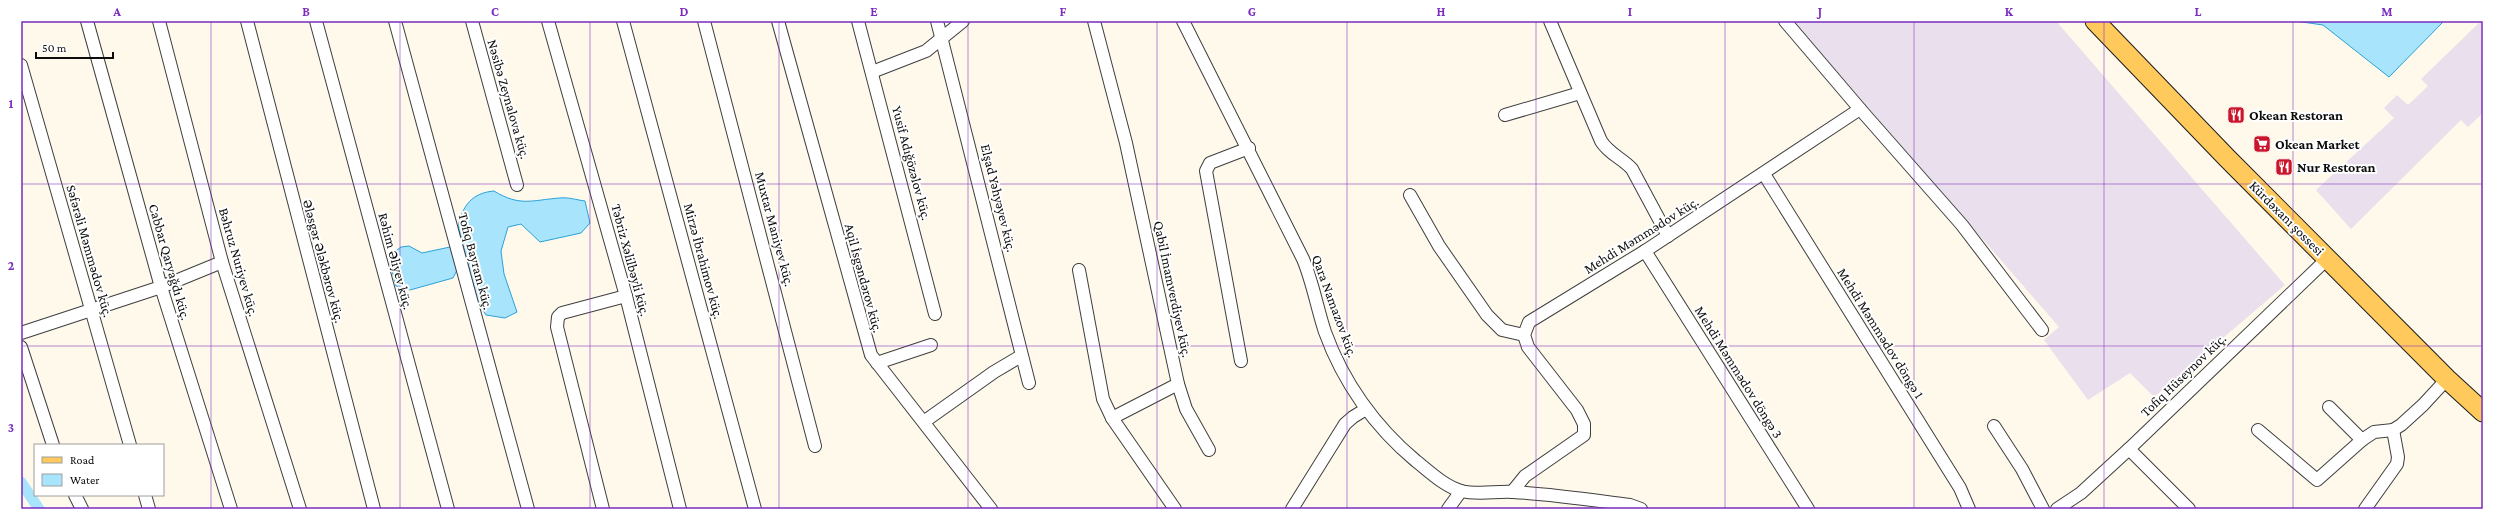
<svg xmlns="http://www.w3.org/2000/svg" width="2504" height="530" font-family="'Crimson Pro',serif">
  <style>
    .industrial { fill: #eadfec }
    .water { fill: #a9e4fd; stroke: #28a2db }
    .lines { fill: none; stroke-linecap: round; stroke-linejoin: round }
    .canal { stroke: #a9e4fd; stroke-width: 11 }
    .street-casing { stroke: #3f3f3f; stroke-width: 14 }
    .primary-casing { stroke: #1d1d1d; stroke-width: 21 }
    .street { stroke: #fff; stroke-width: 12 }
    .primary { stroke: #ffca5b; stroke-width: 19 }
    .grid { fill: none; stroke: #7b2cbf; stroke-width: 1; stroke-opacity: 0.55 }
    .labels { text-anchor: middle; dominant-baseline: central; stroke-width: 4; stroke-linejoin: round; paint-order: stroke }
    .street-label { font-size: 14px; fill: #0c0c0c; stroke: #fff }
    .poi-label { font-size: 14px; font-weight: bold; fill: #0c0c0c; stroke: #fff; text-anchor: start }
    .neatline { fill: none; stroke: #7b2cbf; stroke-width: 1.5 }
    .grid-label { font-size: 13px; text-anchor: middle; font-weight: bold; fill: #7b2cbf }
  </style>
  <rect width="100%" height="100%" fill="#fff9eb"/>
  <g class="industrial">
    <path d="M1793,21H2056L2285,285L2154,397L2130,373L2088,400L2044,340L2059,327Z"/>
    <path d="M2481,21L2483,113L2468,127L2461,120L2351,229L2316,190L2394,118L2384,108L2397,95L2408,105L2428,86L2421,79Z"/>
  </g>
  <g class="water">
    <path d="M2295,21H2444L2389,77L2323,25Z"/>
    <path d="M494,191C520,207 532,200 560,198C568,197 577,200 585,201L590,223L581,233L540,242L521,224L508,227L501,251L504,274L517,312L505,318L486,315L478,303L458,226C463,205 472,193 494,191Z"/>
    <path d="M409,246L422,253L450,247L458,268L453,278L410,290L396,286L390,263L392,254L401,247Z"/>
  </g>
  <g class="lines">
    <path class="canal" d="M21,482L39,509"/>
    <defs>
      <g id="street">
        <path d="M87,21L161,287L231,509"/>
        <path d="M159,21L222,262L300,509"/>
        <path d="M247,21L374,509"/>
        <path d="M316,21L448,509"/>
        <path d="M395,21L528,509"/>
        <path d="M472,21L517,185"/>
        <path d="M548,21L626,296L680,509"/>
        <path d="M623,21L755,509"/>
        <path d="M704,21L815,446"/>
        <path d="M778,21L871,355L991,509"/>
        <path d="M858,21L935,314"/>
        <path d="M937,21L1029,383"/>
        <path d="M1094,21L1126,143L1178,384L1112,418L1175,509"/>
        <path d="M1183,21L1303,259C1313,283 1317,308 1325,332C1343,382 1375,427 1416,461C1430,472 1444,486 1461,491C1478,495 1496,491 1513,492C1552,494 1591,500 1630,505L1641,509"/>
        <path d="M1550,21L1601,141C1609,154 1622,158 1632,169L1668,236"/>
        <path d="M21,65L130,445"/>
        <path d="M872,72L926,51L963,21"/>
        <path d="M1860,109L1962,225L2042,330"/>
        <path d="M1505,115L1580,93"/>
        <path d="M1764,174L1960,488L1969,509"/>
        <path d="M1410,195L1439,246L1487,315L1502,330L1524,335"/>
        <path d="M1645,251L1808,509"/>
        <path d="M1079,270L1103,399L1112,418"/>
        <path d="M21,333L161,287L222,262"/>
        <path d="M21,347L53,445"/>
        <path d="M1241,361L1206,171L1210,163L1249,148"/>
        <path d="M877,363L931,345"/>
        <path d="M1178,384L1186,409L1209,450"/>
        <path d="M2329,407L2362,440"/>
        <path d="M925,421L994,372L1021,356"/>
        <path d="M1994,426L2022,469L2043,509"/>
        <path d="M2258,430L2317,480L2362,440L2374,432L2393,430L2401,425L2423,405L2447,379"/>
        <path d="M2129,449L2189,509"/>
        <path d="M1512,492L1525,476L1584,435V424L1577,410L1528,347L1524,335L1529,322L1645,251L1860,109L1785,21"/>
        <path d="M75,495L82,509"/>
        <path d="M145,495L149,509"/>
        <path d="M603,509L557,327L558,317L562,313L626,296"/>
        <path d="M1292,509L1345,424L1353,417L1366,409"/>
        <path d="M1448,509L1461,491"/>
        <path d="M2057,509L2081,493L2129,449L2327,259"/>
        <path d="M2365,509L2397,464L2398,457L2393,430"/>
      </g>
      <path id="primary" d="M2095,21L2227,158L2447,379L2483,412"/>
    </defs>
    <use href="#street" class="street-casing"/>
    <use href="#primary" class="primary-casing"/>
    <use href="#street" class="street"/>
    <use href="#primary" class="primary"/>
  </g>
  <path class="grid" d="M211,21V509M400,21V509M590,21V509M779,21V509M968,21V509M1157,21V509M1347,21V509M1536,21V509M1725,21V509M1914,21V509M2104,21V509M2293,21V509M21,184H2483M21,346H2483"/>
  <defs>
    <symbol id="restaurant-square" viewBox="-11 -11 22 22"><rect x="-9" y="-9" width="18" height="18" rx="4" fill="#ca162c" stroke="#fff"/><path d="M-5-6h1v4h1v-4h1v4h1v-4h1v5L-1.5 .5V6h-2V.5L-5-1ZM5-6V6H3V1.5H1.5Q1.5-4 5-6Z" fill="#fff"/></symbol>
    <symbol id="supermarket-square" viewBox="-11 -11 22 22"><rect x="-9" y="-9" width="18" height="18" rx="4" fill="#ca162c" stroke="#fff"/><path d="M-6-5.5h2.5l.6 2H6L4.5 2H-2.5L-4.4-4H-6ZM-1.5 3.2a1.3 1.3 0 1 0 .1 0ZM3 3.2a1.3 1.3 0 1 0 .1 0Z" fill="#fff"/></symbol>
  </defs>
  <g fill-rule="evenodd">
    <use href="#restaurant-square" x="2226" y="105" width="20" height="20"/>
    <use href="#supermarket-square" x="2252" y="134" width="20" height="20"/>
    <use href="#restaurant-square" x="2274" y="157" width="20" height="20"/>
  </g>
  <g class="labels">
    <g class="street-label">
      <text transform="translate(509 99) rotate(74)">Nəsibə Zeynalova küç.</text>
      <text transform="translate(912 163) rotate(75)">Yusif Adığözəlov küç.</text>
      <text transform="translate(999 198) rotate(76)">Elşad Yəhyəyev küç.</text>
      <text transform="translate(2287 218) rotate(45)">Kürdəxanı şossesi</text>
      <text transform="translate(775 229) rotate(75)">Muxtar Maniyev küç.</text>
      <text transform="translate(1641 235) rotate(-32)">Mehdi Məmmədov küç.</text>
      <text transform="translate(90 251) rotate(74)">Səfərəli Məmmədov küç.</text>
      <text transform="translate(631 260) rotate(75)">Təbriz Xəlilbəyli küç.</text>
      <text transform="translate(324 261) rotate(75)">Ələsgər Ələkbərov küç.</text>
      <text transform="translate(396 261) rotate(75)">Rəhim Əliyev küç.</text>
      <text transform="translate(476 261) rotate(75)">Tofiq Bayram küç.</text>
      <text transform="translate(704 261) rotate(75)">Mirzə İbrahimov küç.</text>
      <text transform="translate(170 262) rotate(74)">Cabbar Qaryağdı küç.</text>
      <text transform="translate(239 262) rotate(74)">Bəhruz Nuriyev küç.</text>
      <text transform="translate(864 278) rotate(75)">Aqil İsgəndərov küç.</text>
      <text transform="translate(1173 289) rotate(78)">Qabil İmamverdiyev küç.</text>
      <text transform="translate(1335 306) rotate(70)">Qara Namazov küç.</text>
      <text transform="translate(1881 333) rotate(58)">Mehdi Məmmədov döngə 1</text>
      <text transform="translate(1739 372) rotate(58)">Mehdi Məmmədov döngə 3</text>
      <text transform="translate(2183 375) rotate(-44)">Tofiq Hüseynov küç.</text>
    </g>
    <g class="poi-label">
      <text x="2249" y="115">Okean Restoran</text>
      <text x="2275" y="144">Okean Market</text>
      <text x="2297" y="167">Nur Restoran</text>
    </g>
  </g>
  <rect width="2504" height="530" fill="none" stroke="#ffffff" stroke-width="44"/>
  <rect x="34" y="444" width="130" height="52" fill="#ffffff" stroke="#9e9e9e"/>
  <rect x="42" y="457" width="20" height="6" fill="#ffca5b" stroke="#9e9e9e"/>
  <text x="70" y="464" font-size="12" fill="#0c0c0c">Road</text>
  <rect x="42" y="474" width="20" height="12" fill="#a9e4fd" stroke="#9e9e9e"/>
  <text x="70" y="484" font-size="12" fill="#0c0c0c">Water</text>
  <path d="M36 52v6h77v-6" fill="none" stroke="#0c0c0c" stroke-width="2"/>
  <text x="42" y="52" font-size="12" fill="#0c0c0c" stroke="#ffffff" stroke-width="3" paint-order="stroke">50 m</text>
  <rect x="22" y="22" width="2460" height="486" class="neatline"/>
  <g class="grid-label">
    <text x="117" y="16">A</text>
    <text x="306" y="16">B</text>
    <text x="495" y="16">C</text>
    <text x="684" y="16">D</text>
    <text x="874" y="16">E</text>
    <text x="1063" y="16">F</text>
    <text x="1252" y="16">G</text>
    <text x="1441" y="16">H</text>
    <text x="1630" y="16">I</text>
    <text x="1820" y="16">J</text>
    <text x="2009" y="16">K</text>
    <text x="2198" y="16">L</text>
    <text x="2387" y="16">M</text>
    <text x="11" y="108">1</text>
    <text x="11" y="270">2</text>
    <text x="11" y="432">3</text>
  </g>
</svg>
